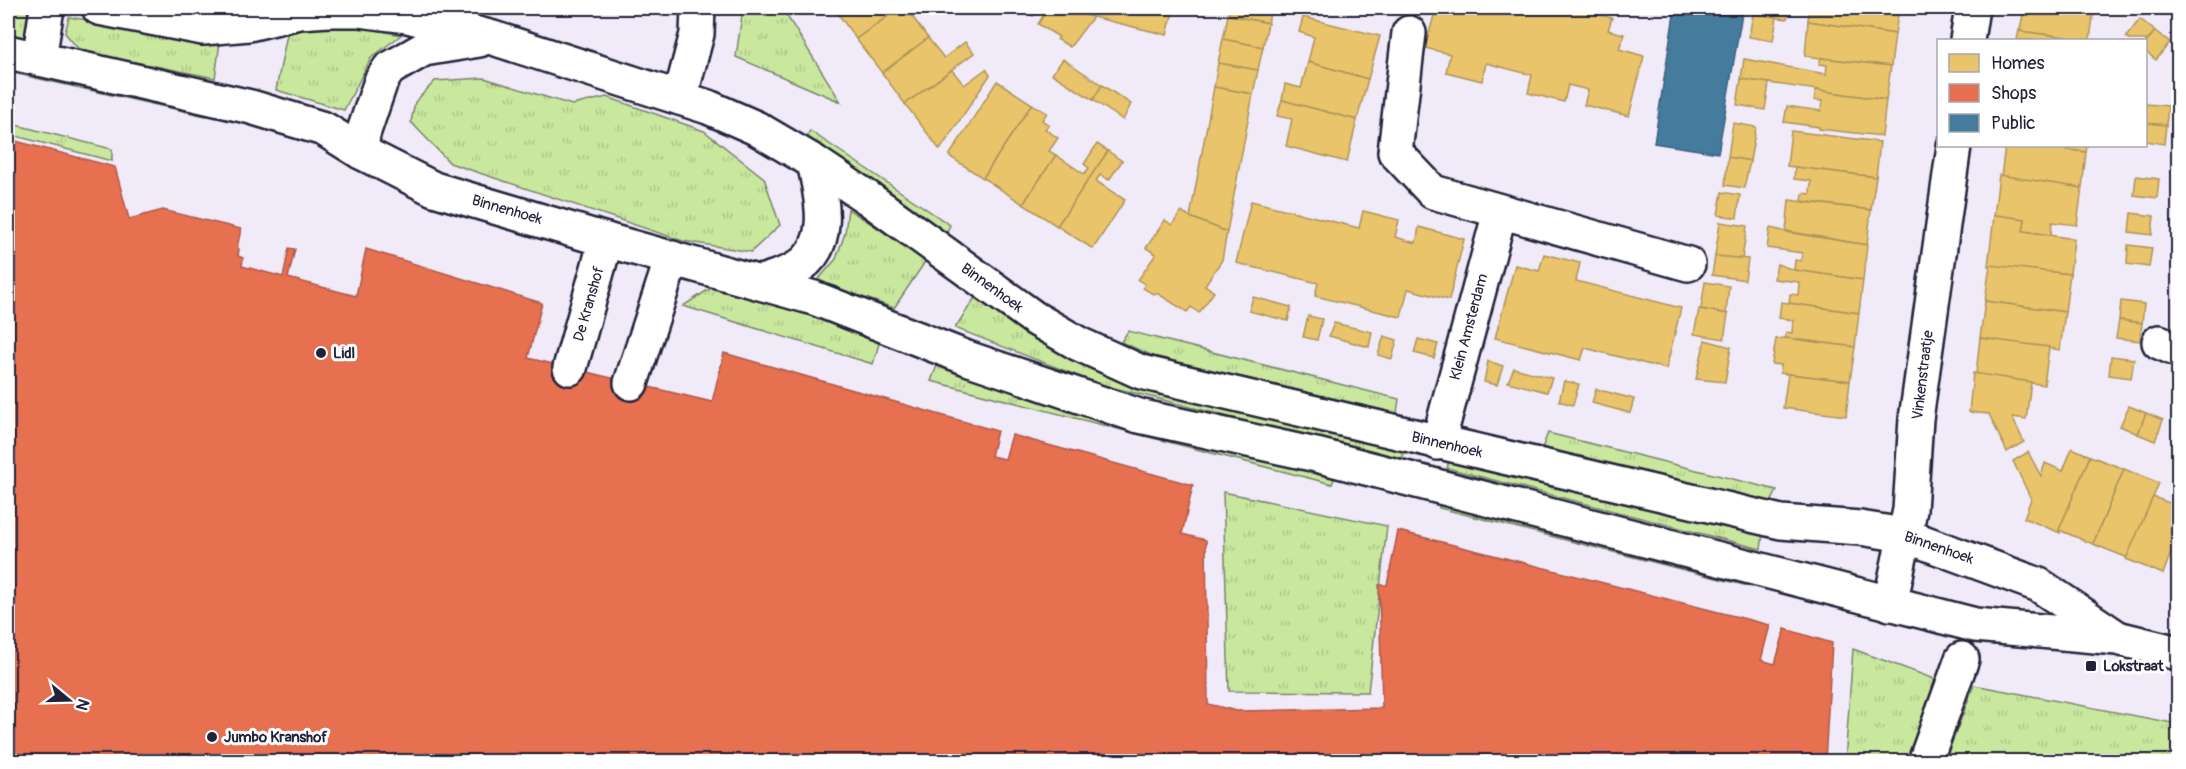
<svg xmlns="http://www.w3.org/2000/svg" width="2186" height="769" font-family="Pangolin,sans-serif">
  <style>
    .grass { fill: url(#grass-tufts); stroke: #76846c; stroke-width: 1.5 }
    .homes { fill: #e9c46a; stroke: #ad935c; stroke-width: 1.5 }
    .shops { fill: #e76f51; stroke: #ac584a; stroke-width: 1.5 }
    .public { fill: #457b9d; stroke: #3a6080; stroke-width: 1.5 }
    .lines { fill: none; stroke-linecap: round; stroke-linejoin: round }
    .street-casing { stroke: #22223b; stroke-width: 38 }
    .secondary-casing { stroke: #22223b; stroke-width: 38 }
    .street { stroke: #fff; stroke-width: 33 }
    .secondary { stroke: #fff; stroke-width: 33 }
    .poi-dot { fill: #22223b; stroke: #fff; stroke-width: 2 }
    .labels { text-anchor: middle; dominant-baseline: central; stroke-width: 6; stroke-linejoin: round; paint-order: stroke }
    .street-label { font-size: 15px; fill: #22223b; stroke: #fff }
    .poi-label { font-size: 15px; font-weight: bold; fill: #22223b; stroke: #fff; text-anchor: start }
  </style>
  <defs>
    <pattern id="grass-tufts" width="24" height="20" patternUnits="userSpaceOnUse" patternTransform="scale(1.5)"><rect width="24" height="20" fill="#cae79e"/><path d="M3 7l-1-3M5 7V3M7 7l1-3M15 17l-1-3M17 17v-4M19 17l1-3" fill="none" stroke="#adc689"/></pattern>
  </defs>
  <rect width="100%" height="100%" fill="#f1eaf8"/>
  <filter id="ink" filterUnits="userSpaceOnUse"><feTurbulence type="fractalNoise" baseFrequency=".0167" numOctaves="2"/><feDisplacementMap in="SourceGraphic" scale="12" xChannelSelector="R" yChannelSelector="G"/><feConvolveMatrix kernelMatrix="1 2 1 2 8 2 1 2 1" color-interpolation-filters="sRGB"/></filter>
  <g filter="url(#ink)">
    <g class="grass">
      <path d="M8,8L33,11L27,42L8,36Z"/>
      <path d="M743,8H782L841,102L736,57Z"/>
      <path d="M69,17L220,42L215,78L80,51L65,33Z"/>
      <path d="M336,22L401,35L371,58L344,110L276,90L287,34Z"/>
      <path d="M8,62L208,105L206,116L8,72Z"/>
      <path d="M484,78L572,105L607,97L704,131L764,178L780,225L751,252L683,241L450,163L411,122L415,102L435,81Z"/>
      <path d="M8,123L112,149V161L8,134Z"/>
      <path d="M810,131L950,225L944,238L805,138Z"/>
      <path d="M848,209L927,259L894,308L817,281L836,259L845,233Z"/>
      <path d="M714,286L881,337L873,364L683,306Z"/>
      <path d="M978,293L1147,386L1404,450L1402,460L1099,384L955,328Z"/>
      <path d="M1128,331L1399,399L1396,419L1174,365L1121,342Z"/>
      <path d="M940,358L1336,474L1332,484L931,381Z"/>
      <path d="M1548,433L1777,490L1771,503L1541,451Z"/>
      <path d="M1450,457L1763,534L1761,549L1447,468Z"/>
      <path d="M1223,492L1387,526L1368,692L1229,691Z"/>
      <path d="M1439,497L1755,577L1752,587L1439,508Z"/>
      <path d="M1853,649L1937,680L1908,761L1845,762Z"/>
      <path d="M1974,685L2178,724V761H1945Z"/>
    </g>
    <g class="homes">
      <path d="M834,8H899L856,39Z"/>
      <path d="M900,8H924L912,16L928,38L882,73L856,39Z"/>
      <path d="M1020,8H1039L1033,16Z"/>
      <path d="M1048,8H1062L1093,17L1070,47L1057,39L1059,37L1038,24Z"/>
      <path d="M1069,8H1174L1167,35L1068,11Z"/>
      <path d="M1229,8H1271L1268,23L1228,15Z"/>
      <path d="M1436,8H1573L1612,18L1608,30L1624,34L1619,49L1644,56L1629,116L1584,105L1588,90L1568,85L1564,102L1528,93L1532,75L1486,63L1482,81L1446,72L1450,54L1425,48Z"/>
      <path d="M1752,8L1789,9L1787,19L1753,14Z"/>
      <path d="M1809,8H1899L1895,34L1808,21Z"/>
      <path d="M2024,8H2094L2090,40L2020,31Z"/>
      <path d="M1753,14L1777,17L1773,41L1749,37Z"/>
      <path d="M1228,15L1268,23L1263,47L1223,39Z"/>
      <path d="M1303,17L1380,36L1368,79L1308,62L1314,37L1299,32Z"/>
      <path d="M2140,19L2155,31L2146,43V40H2131L2126,37Z"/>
      <path d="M1808,21L1895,34L1891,66L1805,56Z"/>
      <path d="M2019,30L2020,31L2085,40H2017Z"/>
      <path d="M2155,31L2170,42L2156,60L2146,52V43Z"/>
      <path d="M928,38L944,58L965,42L974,53L905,104L882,73Z"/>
      <path d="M1223,39L1263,47L1258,70L1218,63Z"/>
      <path d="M1821,58L1891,66L1886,100L1741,79L1744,59L1826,74L1827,65L1819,64Z"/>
      <path d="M1063,59L1102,85L1093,100L1052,74Z"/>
      <path d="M1308,62L1368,79L1357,120L1282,100L1285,84L1301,88Z"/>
      <path d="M1218,63L1258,70L1253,94L1214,87Z"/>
      <path d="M986,69L990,75L940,150L905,104L952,70L964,85Z"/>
      <path d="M1741,79L1769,83L1765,110L1737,105Z"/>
      <path d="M997,81L1032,104L983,178L949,156Z"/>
      <path d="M1102,85L1131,104L1123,120L1093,100Z"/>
      <path d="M1214,87L1253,94L1227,232L1190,217Z"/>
      <path d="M1816,90L1886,100L1882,136L1819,129V127L1784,122L1787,106L1821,111L1822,101L1814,100Z"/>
      <path d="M1282,100L1357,120L1347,162L1286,146L1292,119L1277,116Z"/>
      <path d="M1032,104L1047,113L1042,120L1049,125L1045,129L1058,138L1049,151L1056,155L1023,204L983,178Z"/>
      <path d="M2146,104L2168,106L2166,125L2146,123Z"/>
      <path d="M1733,123L1756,127L1750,161L1728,157Z"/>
      <path d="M2146,123L2166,125L2164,144L2146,141Z"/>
      <path d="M1791,131L1880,142L1876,177L1787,166Z"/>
      <path d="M1097,144L1108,151L1057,226L1023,204L1056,155L1084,174L1089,168L1084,164Z"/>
      <path d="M2005,146H2040L2086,152L2082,188L2001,177Z"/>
      <path d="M2040,146H2087L2086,152Z"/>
      <path d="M1108,151L1122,161L1109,180L1100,175L1096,181L1125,200L1093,249L1057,226Z"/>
      <path d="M1728,157L1750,161L1744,188L1725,185Z"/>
      <path d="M1795,167L1876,177L1871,210L1802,201L1803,193L1810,194L1811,181L1794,179Z"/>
      <path d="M1999,175L2082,188L2077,225L2052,222L2051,235L2023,231L2025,219L1994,216Z"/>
      <path d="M2136,176L2159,179L2157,198L2134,195Z"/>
      <path d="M1722,192L1740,195L1737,218L1718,215Z"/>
      <path d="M1789,200L1871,210L1867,245L1786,231Z"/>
      <path d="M1251,201L1359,228L1363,211L1399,220L1395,237L1416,243L1419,227L1464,239L1449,300L1408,289L1401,317L1315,296L1318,283L1236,263Z"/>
      <path d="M1181,212L1190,217L1227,232L1222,260L1205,285L1214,292L1199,313L1191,307L1187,312L1157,293L1153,294L1143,288L1145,284L1138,280L1156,254L1146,248L1165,220L1172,225Z"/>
      <path d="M2131,213L2154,216L2152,235L2129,232Z"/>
      <path d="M1996,215L2025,219L2023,231L2074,239L2070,274L1988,266L1994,216Z"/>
      <path d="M1720,222L1747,226L1742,259L1715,256Z"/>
      <path d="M1770,228L1792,233L1867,245L1863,280L1794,270L1795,260L1801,261L1802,253L1767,248Z"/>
      <path d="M2128,245L2152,248L2149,267L2127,264Z"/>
      <path d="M1544,254L1580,263L1576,281L1681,308L1666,369L1585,348L1581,360L1495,338L1515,265L1539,271Z"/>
      <path d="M1715,256L1748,259L1745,280L1712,275Z"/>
      <path d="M1777,264L1794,270L1863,280L1859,313L1789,303L1790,294L1798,295L1799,282L1774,279Z"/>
      <path d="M1990,265L2070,274L2065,312L1985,301Z"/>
      <path d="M1705,282L1729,286L1726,313L1728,314L1701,309Z"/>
      <path d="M1253,297L1291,307L1288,321L1249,311Z"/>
      <path d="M1985,301L2065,312L2060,350L1980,338Z"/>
      <path d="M2121,301L2144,304L2142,323L2119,320Z"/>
      <path d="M1781,302L1859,313L1855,347L1785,338L1786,332L1792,333L1793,320L1779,318Z"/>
      <path d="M1699,309L1728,314L1724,339L1694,334Z"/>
      <path d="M1308,316L1322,319L1317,340L1303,337Z"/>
      <path d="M2119,320L2142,323L2140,341L2116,338Z"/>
      <path d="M1334,323L1372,332L1369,347L1329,336Z"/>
      <path d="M1384,336L1397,340L1392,359L1378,355Z"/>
      <path d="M1785,338L1855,347L1850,381L1780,373L1781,365L1772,364L1776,339Z"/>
      <path d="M1980,338L2049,347L2044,385L1976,374Z"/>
      <path d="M1418,339L1438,344L1434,358L1414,353Z"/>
      <path d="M1705,340L1731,347L1725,382L1696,379Z"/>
      <path d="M2111,356L2134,359L2131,378L2109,375Z"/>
      <path d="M1488,361L1503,366L1497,385L1484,382Z"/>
      <path d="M1514,368L1552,378L1547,392L1508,382Z"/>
      <path d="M1973,373L2031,382L2026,419L2012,417L2024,442L2007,452L1989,414L1969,412Z"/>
      <path d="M1788,374L1850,381L1846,416L1783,408Z"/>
      <path d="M1564,381L1579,384L1573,405L1559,401Z"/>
      <path d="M1596,389L1634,399L1630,413L1592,403Z"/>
      <path d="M2129,406L2146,413L2138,434L2120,426Z"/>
      <path d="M2146,413L2163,420L2155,441L2138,434Z"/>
      <path d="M2072,448L2090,456L2059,530L2060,533L2024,518L2031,499L2013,461L2028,452L2041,476L2045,463L2063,471Z"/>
      <path d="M2090,456L2124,469L2093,544L2059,530Z"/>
      <path d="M2124,469L2159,483L2128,558L2093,544Z"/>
      <path d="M2153,497L2178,506V534L2163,574L2126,559Z"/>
    </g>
    <path class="shops" d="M8,139L115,167L129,219L163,210L241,229L237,248L239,249L238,256L243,258L242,266L283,277L289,248L295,249L288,278L356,296L366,249L542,303L528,358L712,402L724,353L997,431L991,456L1005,459L1012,435L1193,485L1182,534L1206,540L1208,704L1237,711L1382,708L1379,585H1387L1398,531L1770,625L1761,660L1775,664L1785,629L1832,643L1825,762H8Z"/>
    <path class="public" d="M1675,8H1743L1718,153L1654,143Z"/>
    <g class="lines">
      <defs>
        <g id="street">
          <path d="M1409,33L1395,152L1433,192L1688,264"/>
          <path d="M1967,40L1972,8"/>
          <path d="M39,59L47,8"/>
          <path d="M680,98L697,34L698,8"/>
          <path d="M2159,342L2178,350"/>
          <path d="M570,368L606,240"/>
          <path d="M631,383L672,258"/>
          <path d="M1438,443L1500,212"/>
          <path d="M1890,604L1910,510L1916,419L1954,146"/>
          <path d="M1925,762L1962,659"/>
        </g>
        <g id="secondary">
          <path d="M99,8L203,28L249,24L299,12L329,10H359L408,16L493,38L708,107L756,128L814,162L868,198L1034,318L1079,344L1141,372L1781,522L1860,528L1904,535L2039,585L2116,637"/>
          <path d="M8,52L251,107L324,129L361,152L434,189L606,240L814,298L967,358L1139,416L1316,455L1975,625L2117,638L2178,653"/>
          <path d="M361,152L363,134L381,81L389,69L424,49L479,40"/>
          <path d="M762,282C775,277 789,274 800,266C834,242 821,195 814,162"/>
        </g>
      </defs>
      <use href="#street" class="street-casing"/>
      <use href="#secondary" class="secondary-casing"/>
      <use href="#street" class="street"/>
      <use href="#secondary" class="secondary"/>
    </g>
  </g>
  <g class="poi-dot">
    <circle cx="321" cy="353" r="6"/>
    <rect x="2085" y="660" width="12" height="12" rx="3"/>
    <circle cx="212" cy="737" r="6"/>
  </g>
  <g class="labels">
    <g class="street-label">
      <text transform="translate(507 210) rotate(16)">Binnenhoek</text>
      <text transform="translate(992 288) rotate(36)">Binnenhoek</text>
      <text transform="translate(589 304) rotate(-74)">De Kranshof</text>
      <text transform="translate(1469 327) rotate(-75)">Klein Amsterdam</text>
      <text transform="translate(1923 375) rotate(-83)">Vinkenstraatje</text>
      <text transform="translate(1447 445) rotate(13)">Binnenhoek</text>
      <text transform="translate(1939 548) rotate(19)">Binnenhoek</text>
    </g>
    <g class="poi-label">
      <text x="333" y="353">Lidl</text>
      <text x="2103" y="666">Lokstraat</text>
      <text x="224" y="737">Jumbo Kranshof</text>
    </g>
  </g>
  <rect width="2186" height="769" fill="none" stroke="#fff" stroke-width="30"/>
  <rect x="15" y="15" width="2156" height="739" fill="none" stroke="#22223b" stroke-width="2" filter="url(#ink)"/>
  <rect x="1937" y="39" width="210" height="108" fill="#ffffff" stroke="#a7a7b1" stroke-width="1.5"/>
  <rect x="1949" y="54" width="30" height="18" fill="#e9c46a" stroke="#a7a7b1" stroke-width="1.5"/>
  <text x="1991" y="69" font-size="18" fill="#22223b">Homes</text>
  <rect x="1949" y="84" width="30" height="18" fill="#e76f51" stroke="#a7a7b1" stroke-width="1.5"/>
  <text x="1991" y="99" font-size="18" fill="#22223b">Shops</text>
  <rect x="1949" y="114" width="30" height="18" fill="#457b9d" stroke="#a7a7b1" stroke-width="1.5"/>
  <text x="1991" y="129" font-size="18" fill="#22223b">Public</text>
  <g transform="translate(69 700) rotate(109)" stroke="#ffffff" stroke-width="4.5" paint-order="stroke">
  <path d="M0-4.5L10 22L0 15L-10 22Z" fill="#22223b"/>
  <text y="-9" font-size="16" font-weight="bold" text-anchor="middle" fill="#22223b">N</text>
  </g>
</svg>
